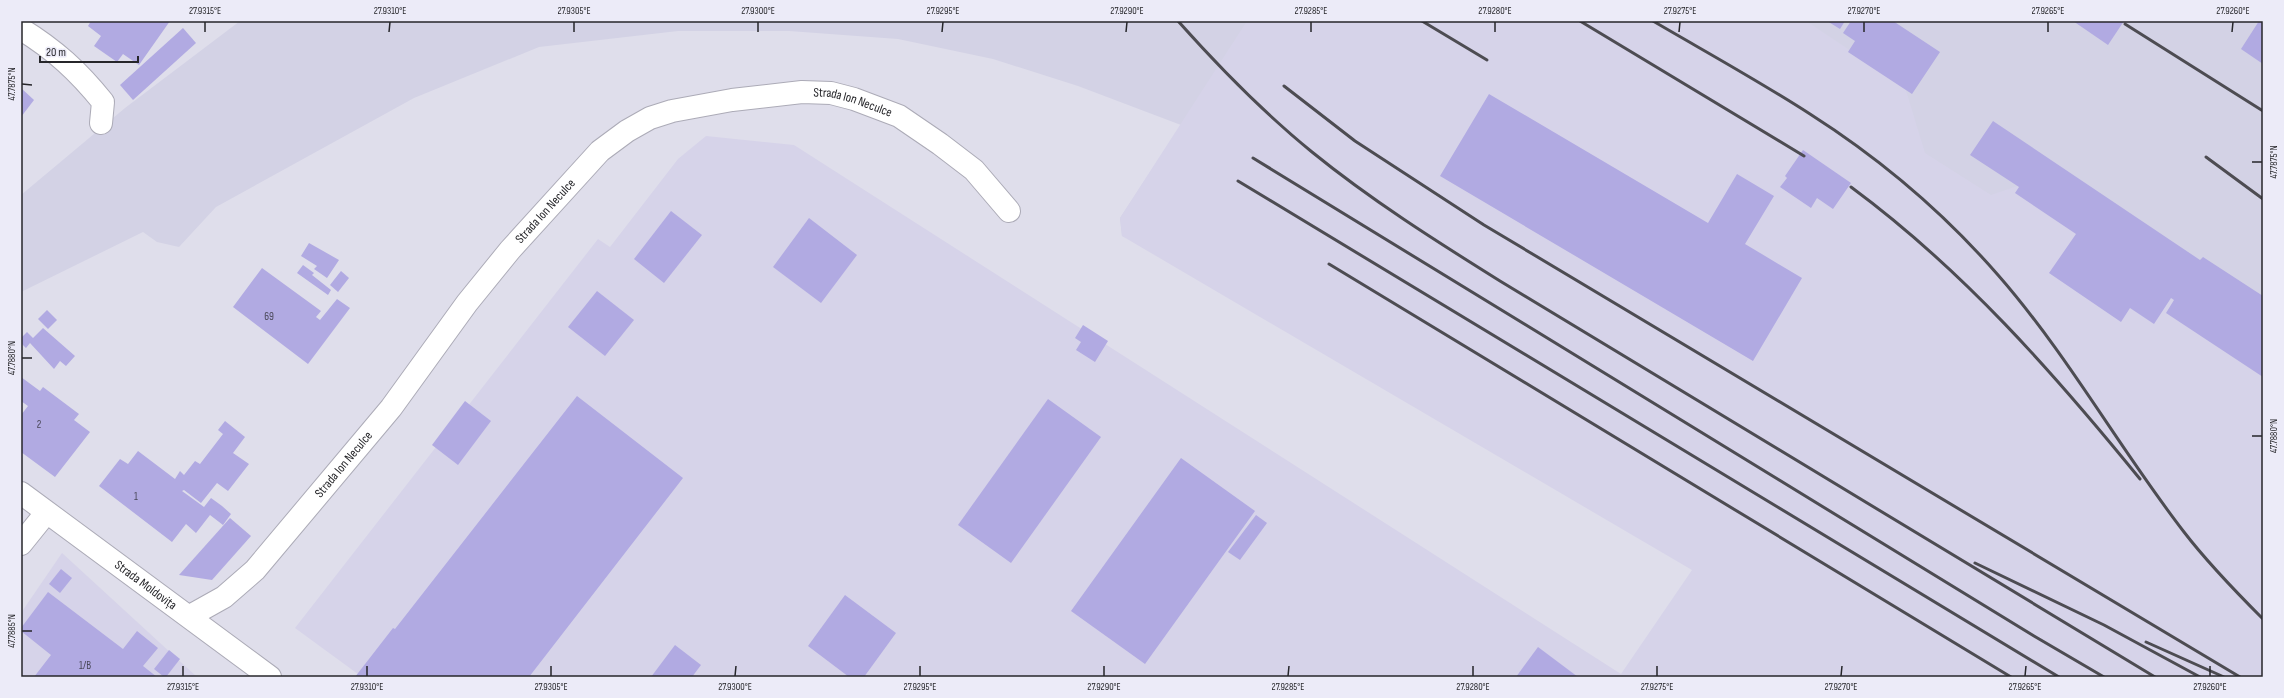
<svg xmlns="http://www.w3.org/2000/svg" width="2284" height="698" font-family="'Sofia Sans Condensed',sans-serif">
  <style>
    .built { fill: #d3d2e5 }
    .industrial { fill: #d6d3e9 }
    .building { fill: #b1aae2 }
    .lines { fill: none; stroke-linecap: round; stroke-linejoin: round }
    .minor-casing { stroke: #acabb7; stroke-width: 24 }
    .minor { stroke: #fff; stroke-width: 22 }
    .rail { stroke: #4d4c52; stroke-width: 3 }
    .ticks { fill: none; stroke: #26262a; stroke-width: 1.5 }
    .labels { text-anchor: middle; dominant-baseline: central; stroke-width: 3; stroke-linejoin: round; paint-order: stroke }
    .number-label { font-size: 11px; fill: #494758 }
    .street-label { font-size: 13px; fill: #26262a; stroke: #ecebf8 }
    .neatline { fill: none; stroke: #26262a; stroke-width: 1.5 }
    .ticks-label { font-size: 10px; text-anchor: middle; fill: #26262a }
  </style>
  <rect width="100%" height="100%" fill="#dfdeeb"/>
  <path class="built" d="M240,21H2263V677L1122,236L1120,218L1181,125L1078,86L993,59L898,39L789,31H678L539,47L414,98L216,207L179,247L157,242L143,232L21,292V195L125,108Z"/>
  <g class="industrial">
    <path d="M1247,21H1806L1905,87L1925,153L1991,195L2026,183L2183,285L2173,301L2263,369V677H362L295,628L598,239L610,247L678,159L706,136L794,145L1621,674L1692,570L1122,236L1120,218Z"/>
    <path d="M62,553L197,677H21V613Z"/>
  </g>
  <g class="building">
    <path d="M91,21H170L139,65L123,54L117,62L94,46L101,36L88,26Z"/>
    <path d="M1827,21H1845L1840,29Z"/>
    <path d="M1851,21H1893L1940,52L1912,94L1848,52L1855,41L1843,33Z"/>
    <path d="M2073,21H2124L2108,45Z"/>
    <path d="M2259,21H2263V64L2241,49Z"/>
    <path d="M183,28L196,43L133,100L120,85Z"/>
    <path d="M21,88L34,100L21,117Z"/>
    <path d="M1489,94L1708,223L1737,174L1774,196L1745,244L1802,278L1753,361L1440,176Z"/>
    <path d="M1993,121L2200,260L2203,257L2263,296V377L2166,313L2174,300L2171,298L2154,324L2130,308L2121,322L2049,273L2076,234L2015,193L2019,187L1970,155Z"/>
    <path d="M1803,150L1851,183L1833,209L1817,198L1811,208L1780,187L1787,178L1785,176Z"/>
    <path d="M671,211L702,235L664,283L634,259Z"/>
    <path d="M809,218L857,255L821,303L773,267Z"/>
    <path d="M309,243L339,260L327,278L314,269L317,266L301,256Z"/>
    <path d="M303,265L314,273L312,275L331,290L328,295L297,273Z"/>
    <path d="M262,268L321,311L316,317L320,320L337,299L350,308L308,364L233,307Z"/>
    <path d="M341,271L349,278L338,292L330,285Z"/>
    <path d="M597,291L634,320L605,356L568,327Z"/>
    <path d="M47,310L57,320L48,329L38,319Z"/>
    <path d="M1083,325L1108,341L1095,362L1076,350L1081,342L1075,338Z"/>
    <path d="M43,328L75,356L66,366L60,361L54,369L30,343L26,348L21,343V338L27,332L33,338Z"/>
    <path d="M21,377L40,391L43,387L79,414L74,420L90,432L55,477L21,452V415L28,406L21,401Z"/>
    <path d="M577,396L683,478L529,677H355L393,628L395,629Z"/>
    <path d="M1048,399L1101,437L1011,563L958,525Z"/>
    <path d="M465,401L491,421L458,465L432,445Z"/>
    <path d="M225,421L245,437L233,453L249,464L228,491L217,483L201,503L184,490L182,491L204,507L211,498L222,506L231,514L223,525L210,515L196,533L186,524L172,542L99,486L120,459L128,464L138,451L175,479L180,471L184,475L195,461L200,464L223,434L218,430Z"/>
    <path d="M1181,458L1255,511L1145,664L1071,611Z"/>
    <path d="M1256,515L1267,523L1240,560L1228,552Z"/>
    <path d="M230,518L251,536L212,580L179,575Z"/>
    <path d="M61,569L72,578L60,593L49,584Z"/>
    <path d="M48,592L123,649L137,631L158,648L143,666L157,677H34L51,655L21,631V628Z"/>
    <path d="M845,595L896,633L864,677H849L808,646Z"/>
    <path d="M675,645L701,665L692,677H651Z"/>
    <path d="M1538,647L1578,677H1516Z"/>
    <path d="M169,650L180,659L166,677H164L154,669Z"/>
  </g>
  <g class="lines">
    <defs>
      <g id="minor">
        <path d="M21,29C55,50 78,71 103,102L101,123"/>
        <path id="s1" d="M21,493L270,677"/>
        <path d="M21,544L46,513"/>
        <path id="s2" d="M190,616L224,597L255,570L391,408L467,303L510,250L600,151L627,131L650,118L672,111L732,100L802,92L831,93L854,99L899,116L940,144L974,170L1009,211"/>
      </g>
    </defs>
    <use href="#minor" class="minor-casing"/>
    <use href="#minor" class="minor"/>
    <g class="rail">
      <path d="M1178,21C1219,67 1264,113 1312,152C1371,200 1436,241 1500,281L2155,677"/>
      <path d="M1422,21L1487,60"/>
      <path d="M1580,21L1804,156"/>
      <path d="M1653,21C1706,52 1759,81 1810,114C1879,158 1944,213 1998,275C2068,355 2119,448 2184,532C2207,562 2236,592 2263,619"/>
      <path d="M2125,24L2263,111"/>
      <path d="M1284,86L1355,141L1484,225L2240,677"/>
      <path d="M2206,157L2263,199"/>
      <path d="M1253,158L2034,636L2104,677"/>
      <path d="M1238,181L2059,677"/>
      <path d="M1851,187C1962,269 2053,372 2140,479"/>
      <path d="M1329,264L2011,677"/>
      <path d="M1975,563L2104,625L2200,677"/>
      <path d="M2146,642L2224,677"/>
    </g>
  </g>
  <path class="ticks" d="M205,32V22M389,32L390,22M574,32V22M758,32V22M942,32L943,22M1126,32L1127,22M1311,32V22M1495,32V22M1679,32L1680,22M1864,32V22M2048,32V22M2232,32L2233,22M22,84L32,85M2252,162H2262M22,358H32M2252,436H2262M22,631H32M183,676V666M367,676V666M551,676V666M735,676L736,666M920,676V666M1104,676V666M1288,676L1289,666M1473,676V666M1657,676V666M1841,676L1842,666M2025,676L2026,666M2210,676V666"/>
  <g class="labels">
    <g class="number-label">
      <text x="269" y="316">69</text>
      <text x="39" y="424">2</text>
      <text x="136" y="496">1</text>
      <text x="85" y="665">1/B</text>
    </g>
    <g class="street-label">
      <text stroke="none"><textPath href="#s2" startOffset="890">Strada Ion Neculce</textPath></text>
      <text stroke="none"><textPath href="#s2" startOffset="542">Strada Ion Neculce</textPath></text>
      <text stroke="none"><textPath href="#s2" startOffset="218">Strada Ion Neculce</textPath></text>
      <text stroke="none"><textPath href="#s1" startOffset="155">Strada Moldovița</textPath></text>
    </g>
  </g>
  <rect width="2284" height="698" fill="none" stroke="#ecebf8" stroke-width="44"/>
  <path d="M40 56v6h98v-6" fill="none" stroke="#26262a" stroke-width="2"/>
  <text x="46" y="56" font-size="12" fill="#26262a" stroke="#ecebf8" stroke-width="3" paint-order="stroke">20 m</text>
  <rect x="22" y="22" width="2240" height="654" class="neatline"/>
  <g class="ticks-label">
    <text x="205" y="14">27.9315°E</text>
    <text x="390" y="14">27.9310°E</text>
    <text x="574" y="14">27.9305°E</text>
    <text x="758" y="14">27.9300°E</text>
    <text x="943" y="14">27.9295°E</text>
    <text x="1127" y="14">27.9290°E</text>
    <text x="1311" y="14">27.9285°E</text>
    <text x="1495" y="14">27.9280°E</text>
    <text x="1680" y="14">27.9275°E</text>
    <text x="1864" y="14">27.9270°E</text>
    <text x="2048" y="14">27.9265°E</text>
    <text x="2233" y="14">27.9260°E</text>
    <text transform="translate(11 84) rotate(-90)" y="4">47.7875°N</text>
    <text transform="translate(2273 162) rotate(-90)" y="4">47.7875°N</text>
    <text transform="translate(11 358) rotate(-90)" y="4">47.7880°N</text>
    <text transform="translate(2273 436) rotate(-90)" y="4">47.7880°N</text>
    <text transform="translate(11 631) rotate(-90)" y="4">47.7885°N</text>
    <text x="183" y="690">27.9315°E</text>
    <text x="367" y="690">27.9310°E</text>
    <text x="551" y="690">27.9305°E</text>
    <text x="735" y="690">27.9300°E</text>
    <text x="920" y="690">27.9295°E</text>
    <text x="1104" y="690">27.9290°E</text>
    <text x="1288" y="690">27.9285°E</text>
    <text x="1473" y="690">27.9280°E</text>
    <text x="1657" y="690">27.9275°E</text>
    <text x="1841" y="690">27.9270°E</text>
    <text x="2025" y="690">27.9265°E</text>
    <text x="2210" y="690">27.9260°E</text>
  </g>
</svg>
